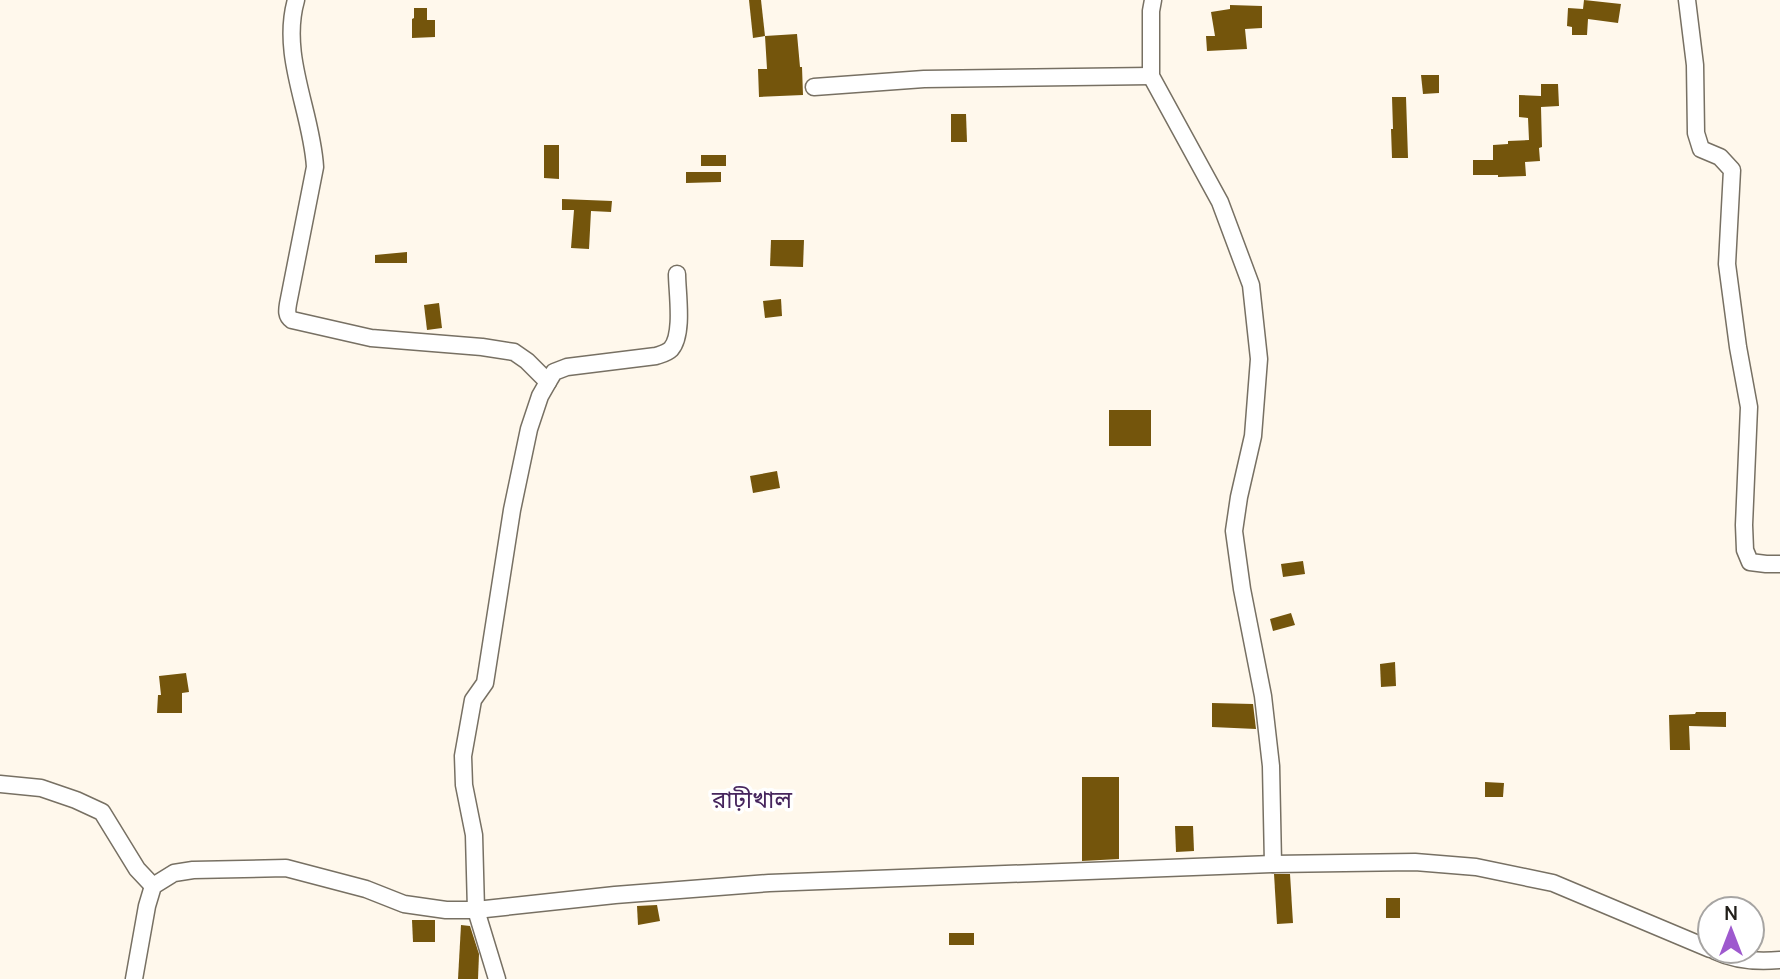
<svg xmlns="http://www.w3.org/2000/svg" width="1780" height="979" font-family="Manrope,'Noto Sans Bengali',sans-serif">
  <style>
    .building { fill: #74550c }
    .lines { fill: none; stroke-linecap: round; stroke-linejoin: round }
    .street-casing { stroke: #777063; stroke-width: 19 }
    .street { stroke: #fff; stroke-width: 16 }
    .labels { text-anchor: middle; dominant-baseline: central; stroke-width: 7; stroke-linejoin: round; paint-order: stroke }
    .quarter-label { font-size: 24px; fill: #46255d; stroke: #fff }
  </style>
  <rect width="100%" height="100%" fill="#fff8ec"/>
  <g class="building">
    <path d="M749,0H761L765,36L753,38Z"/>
    <path d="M1584,0L1621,4L1618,23L1588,19L1587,35H1572V27L1567,26L1568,8L1583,9Z"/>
    <path d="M1230,5L1262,6V28L1245,29L1247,49L1207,51L1206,36H1215L1211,12L1230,9Z"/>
    <path d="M414,8H427V20H435V37L412,38V19L414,18Z"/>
    <path d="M797,34L800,67H802L803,95L759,97L758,69H767L765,36Z"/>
    <path d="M1421,75H1439V93L1423,94Z"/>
    <path d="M1541,84H1558L1559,106L1541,107L1542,147L1539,148L1540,161L1525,162L1526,176L1498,177V175H1473V160H1493V145L1508,144V141L1529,140L1528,118L1519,117V95L1541,96Z"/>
    <path d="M1392,97H1406L1408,158H1392L1391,129H1393Z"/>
    <path d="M951,114H966L967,142H951Z"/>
    <path d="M544,145H559V179L544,178Z"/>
    <rect x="701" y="155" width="25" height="11"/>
    <path d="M686,172H721V182L686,183Z"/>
    <path d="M562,199L612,201L611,212L591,211L589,249L571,248L574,210H562Z"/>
    <path d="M771,240H804L803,267L770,266Z"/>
    <path d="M407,252V263H375V255Z"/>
    <path d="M781,299L782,316L765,318L763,301Z"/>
    <path d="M439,303L442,328L427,330L424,305Z"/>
    <rect x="1109" y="410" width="42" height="36"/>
    <path d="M777,471L780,488L753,493L750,476Z"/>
    <path d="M1303,561L1305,574L1283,577L1281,564Z"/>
    <path d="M1291,613L1295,625L1273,631L1270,619Z"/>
    <path d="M1395,662L1396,686L1381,687L1380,664Z"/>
    <path d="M186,673L189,692L182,693V713H157L158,695H161L159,676Z"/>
    <path d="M1212,703L1253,704L1256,729L1212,727Z"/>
    <path d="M1696,712H1726V727L1689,726L1690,750H1670L1669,715L1695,714Z"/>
    <path d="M1082,777H1119V859L1082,861Z"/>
    <path d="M1485,782L1504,783L1503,797H1485Z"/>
    <path d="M1175,826H1193L1194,851L1176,852Z"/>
    <path d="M1274,874H1290L1293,923L1277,924Z"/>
    <rect x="1386" y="898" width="14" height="20"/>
    <path d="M657,905L660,921L638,925L637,906Z"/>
    <path d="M412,920H435V942H413Z"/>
    <path d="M461,925L470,926L479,954L478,979H458Z"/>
    <rect x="949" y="933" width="25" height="12"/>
  </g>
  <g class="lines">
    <defs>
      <g id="street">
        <path d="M296,0C280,56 312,112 315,167L288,304C287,310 286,316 292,320L371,338L482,347L514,352L527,361L548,382"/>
        <path d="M1153,0L1151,11V76L1220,202L1251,285L1259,359L1253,436L1239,497L1234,531L1242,589L1263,696L1271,766L1273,864"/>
        <path d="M1687,0L1695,65L1696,133L1701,149L1720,157L1732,170L1727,264L1738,347L1749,407L1744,525L1745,550L1750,562L1766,564H1780"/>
        <path d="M814,87L924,79L1151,76"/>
        <path d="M0,784L41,788L76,800L102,812L137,869L153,886"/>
        <path d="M1715,951C1734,960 1759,962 1780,960"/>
        <path d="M134,979L147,906L153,886L174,873L193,870L286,868L366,889L404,904L446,910H476L615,895L769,883L1273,864L1415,862L1476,867L1553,883L1710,949"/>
        <path d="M497,979L476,910L474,835L464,785L463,756L473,700L485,683L512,510L529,429L540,396L548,382L554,372L567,367L656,356C662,354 667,353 671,349C684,334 677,292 677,274"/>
      </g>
    </defs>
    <use href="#street" class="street-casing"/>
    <use href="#street" class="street"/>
  </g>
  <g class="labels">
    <g class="quarter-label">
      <text x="752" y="798">রাঢ়ীখাল</text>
    </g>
  </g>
  <g transform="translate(1731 930)"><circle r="33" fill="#ffffff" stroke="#a7a5a3" stroke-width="2"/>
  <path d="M0-5L12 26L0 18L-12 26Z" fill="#9e59ce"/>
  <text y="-10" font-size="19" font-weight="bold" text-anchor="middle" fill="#221f1a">N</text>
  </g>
</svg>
